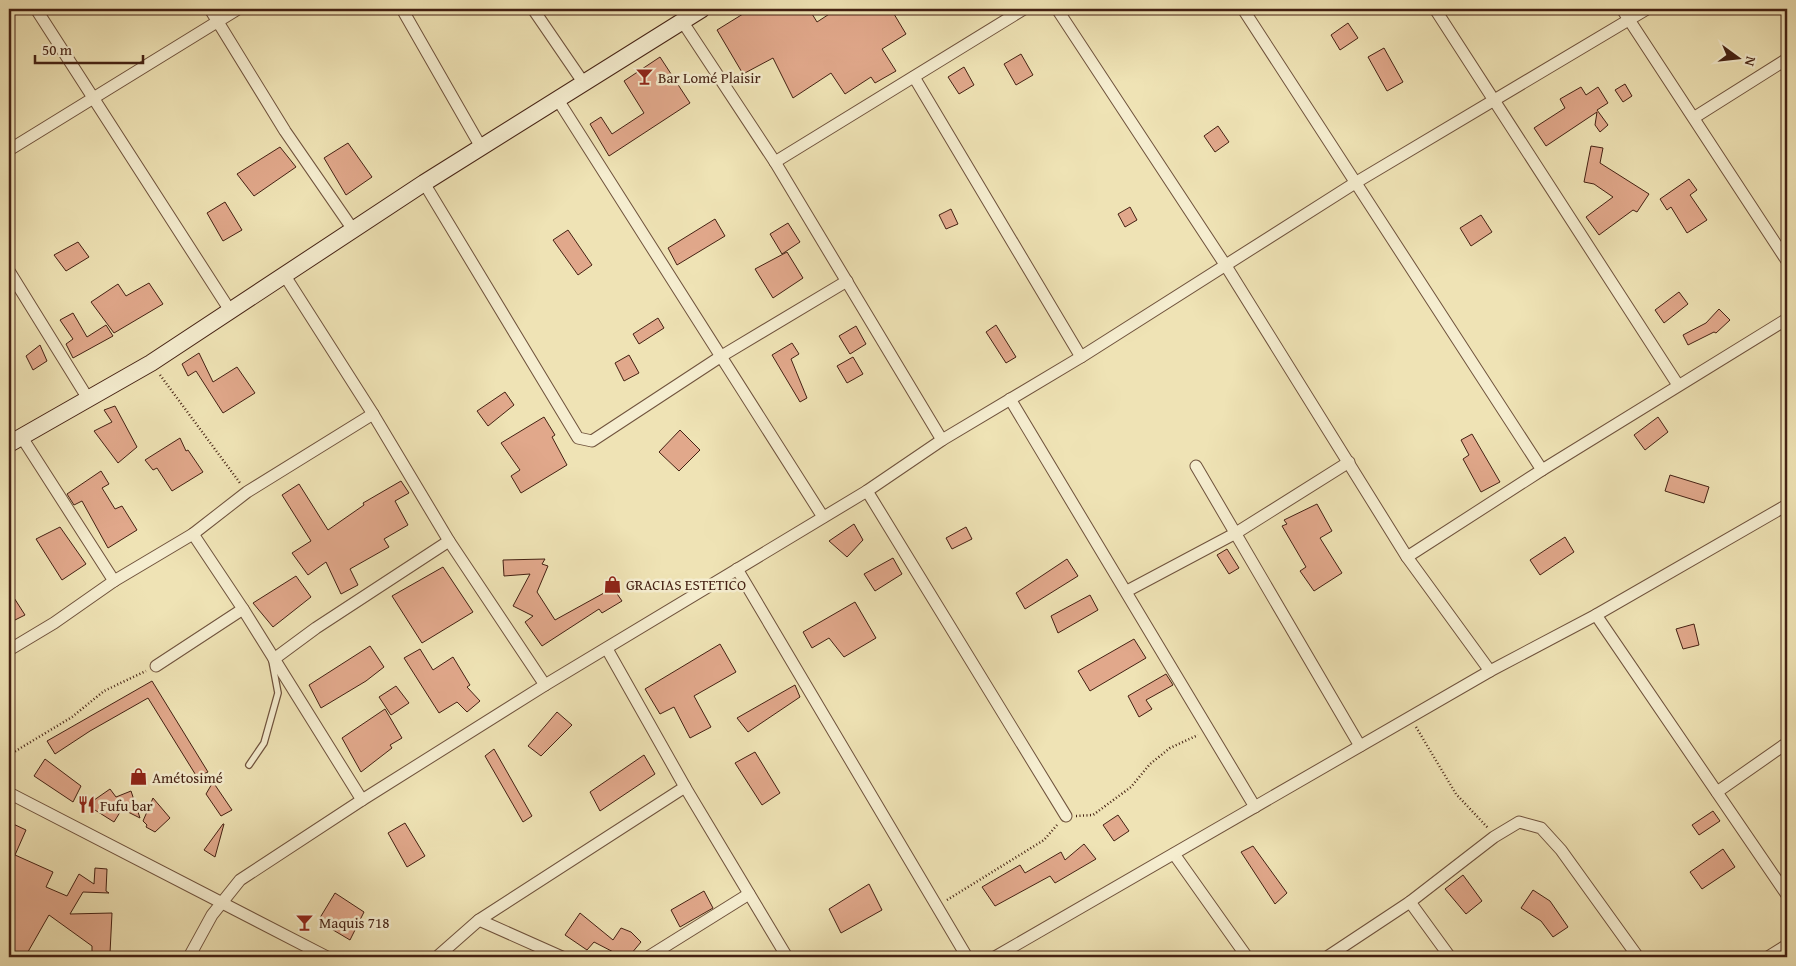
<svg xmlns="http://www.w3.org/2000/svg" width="1796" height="966" font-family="'Gentium Book Plus',serif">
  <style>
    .building { fill: #e1a88b; stroke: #442113 }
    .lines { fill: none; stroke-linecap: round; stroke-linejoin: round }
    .lane-casing { stroke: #6f523c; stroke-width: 8 }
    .street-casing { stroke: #6f523c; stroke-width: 13 }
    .secondary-casing { stroke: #442113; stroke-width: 18 }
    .path { stroke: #442113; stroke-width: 2.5; stroke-dasharray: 1 2.5; stroke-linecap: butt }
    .lane { stroke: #f5edcf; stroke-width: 5.5 }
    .street { stroke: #f5edcf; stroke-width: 11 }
    .secondary { stroke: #f5edcf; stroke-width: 16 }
    .labels { text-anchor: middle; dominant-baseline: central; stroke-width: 5; stroke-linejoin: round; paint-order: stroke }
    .poi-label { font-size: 15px; fill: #442113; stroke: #f5edcf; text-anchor: start }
  </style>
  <rect width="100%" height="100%" fill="#efe3b5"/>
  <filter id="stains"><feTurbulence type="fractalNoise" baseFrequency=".004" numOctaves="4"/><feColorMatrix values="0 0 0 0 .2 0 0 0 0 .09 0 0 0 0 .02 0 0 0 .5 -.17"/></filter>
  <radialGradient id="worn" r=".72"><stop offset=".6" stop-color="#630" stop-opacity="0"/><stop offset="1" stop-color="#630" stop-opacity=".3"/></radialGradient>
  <g class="building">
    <path d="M751,9H809L817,22L837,9H891L906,34L882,49L896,71L875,83L871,77L845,94L831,73L793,98L773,58L743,74L717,30Z"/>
    <path d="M1348,23L1358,38L1340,50L1331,35Z"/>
    <path d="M1384,48L1403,82L1387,91L1368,57Z"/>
    <path d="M1021,54L1033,75L1016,85L1004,64Z"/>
    <path d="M660,57L690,103L609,156L590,124L601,117L612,134L644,113L624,81Z"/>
    <path d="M964,67L974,85L959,94L948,77Z"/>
    <path d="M1625,84L1632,96L1623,102L1615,90Z"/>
    <path d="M1581,87L1586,95L1598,87L1608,103L1597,110L1608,125L1600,132L1595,125L1597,112L1546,146L1534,128L1565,108L1560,99Z"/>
    <path d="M1218,126L1229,142L1215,152L1204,136Z"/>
    <path d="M348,143L372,177L346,195L324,158Z"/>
    <path d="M1591,146L1603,148L1600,163L1649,194L1637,212L1633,210L1599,235L1586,217L1613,197L1594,184L1584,182Z"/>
    <path d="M280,147L296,167L254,196L237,174Z"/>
    <path d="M1689,179L1697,190L1690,195L1707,220L1687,233L1671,207L1667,210L1660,199Z"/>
    <path d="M225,202L242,230L223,241L207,213Z"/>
    <path d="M1130,207L1137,220L1125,227L1118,214Z"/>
    <path d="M951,209L958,224L946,229L939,215Z"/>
    <path d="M1481,215L1492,232L1471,246L1460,228Z"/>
    <path d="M715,219L725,236L677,265L668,248Z"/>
    <path d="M788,223L800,242L782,254L770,234Z"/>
    <path d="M568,230L592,265L578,275L553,240Z"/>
    <path d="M78,242L89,257L66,271L54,255Z"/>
    <path d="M787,252L803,278L773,298L755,269Z"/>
    <path d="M149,283L163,304L114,333L91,302L118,284L126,296Z"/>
    <path d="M1679,292L1688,304L1664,323L1655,310Z"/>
    <path d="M1719,309L1730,320L1716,333L1714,332L1688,345L1683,335L1706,323Z"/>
    <path d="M73,313L87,337L106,325L113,336L73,358L66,344L73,339L60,320Z"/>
    <path d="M658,318L664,328L639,344L633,334Z"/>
    <path d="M996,325L1016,357L1006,363L986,332Z"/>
    <path d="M856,326L866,344L850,354L839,336Z"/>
    <path d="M792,343L799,354L791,359L807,398L800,402L772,355Z"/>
    <path d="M40,345L47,361L33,370L26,356Z"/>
    <path d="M199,353L213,382L237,367L255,393L223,413L196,371L188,376L182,364Z"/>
    <path d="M629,355L639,373L624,381L615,363Z"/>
    <path d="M853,357L863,374L847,383L837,366Z"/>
    <path d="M505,392L514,405L488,426L477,411Z"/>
    <path d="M115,406L137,447L118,463L94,431L112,422L104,410Z"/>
    <path d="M544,417L555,435L552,437L567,465L521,493L511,476L520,470L501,443Z"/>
    <path d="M1658,417L1668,432L1645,450L1634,435Z"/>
    <path d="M680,430L700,450L679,471L659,452Z"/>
    <path d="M1472,434L1500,482L1481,492L1463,459L1469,455L1461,440Z"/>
    <path d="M180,438L186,451L188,450L203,472L172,491L157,468L153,470L145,460Z"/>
    <path d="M101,471L109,484L102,488L115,509L122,506L137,530L108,548L82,501L74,505L67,494Z"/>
    <path d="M1670,475L1709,487L1704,503L1665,491Z"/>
    <path d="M401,481L409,493L395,501L408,525L384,539L389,547L350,569L358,585L341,594L326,562L308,575L292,553L311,541L282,495L299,484L328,530L364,505L363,503Z"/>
    <path d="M1317,504L1332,531L1320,538L1342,573L1314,591L1300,571L1306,567L1282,526L1287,524L1284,520Z"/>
    <path d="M854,524L863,540L847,557L829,541Z"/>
    <path d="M60,527L86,564L62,580L36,539Z"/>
    <path d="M966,527L972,539L952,549L946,538Z"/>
    <path d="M1565,537L1574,552L1540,575L1530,560Z"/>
    <path d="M1227,549L1239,568L1229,574L1217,555Z"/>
    <path d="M893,558L902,574L875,591L864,574Z"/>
    <path d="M545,559L542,564L548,566L537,592L555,620L613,588L622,601L602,613L599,609L542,646L525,622L533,616L513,606L530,574L504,576L503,560Z"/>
    <path d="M1067,559L1078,576L1025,609L1016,593Z"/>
    <path d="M443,567L473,612L422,643L392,596Z"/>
    <path d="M296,576L311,597L273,627L253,603Z"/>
    <path d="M9,590L25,615L13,621L9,615Z"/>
    <path d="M1090,595L1098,610L1058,633L1051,616Z"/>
    <path d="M855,602L876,638L844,657L829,638L812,648L803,632Z"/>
    <path d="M1694,624L1699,645L1683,649L1676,629Z"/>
    <path d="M1134,639L1146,658L1090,691L1078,671Z"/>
    <path d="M720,644L736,672L694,696L711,727L690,738L674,707L660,714L645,689Z"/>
    <path d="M370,646L384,667L366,681L321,708L309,685Z"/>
    <path d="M420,649L433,670L453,657L470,685L467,687L480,701L467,712L457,702L439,713L404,658Z"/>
    <path d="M1166,674L1173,685L1146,700L1152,709L1139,717L1128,696Z"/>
    <path d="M152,681L208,772L197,777L148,698L90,731L55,754L47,741Z"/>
    <path d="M795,685L800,697L748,732L737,718Z"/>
    <path d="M396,686L409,703L391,715L379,697Z"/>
    <path d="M385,709L402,738L390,745L392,748L361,772L342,738Z"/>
    <path d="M557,712L572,725L541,756L528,746Z"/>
    <path d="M494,749L532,816L523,822L485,756Z"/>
    <path d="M755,752L780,793L762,805L735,763Z"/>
    <path d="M644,755L655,774L600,811L590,792Z"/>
    <path d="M45,759L81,786L73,802L34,776Z"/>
    <path d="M213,782L232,810L221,816L206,794Z"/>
    <path d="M110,789L116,797L131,791L140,818L122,809L114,822L87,805Z"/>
    <path d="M153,798L170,818L155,832L146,827L147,825L143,821Z"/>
    <path d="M1713,811L1720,821L1699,835L1692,825Z"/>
    <path d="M1118,815L1129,831L1114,841L1103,825Z"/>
    <path d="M9,822L26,830L15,855L53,872L46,887L67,896L79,874L94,884L95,868L107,869L106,891L109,893L83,892L70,914L112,913L110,953L92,952V946L49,915L25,957H9Z"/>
    <path d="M405,823L425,856L407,867L388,833Z"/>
    <path d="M223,824H224L215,857L204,850Z"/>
    <path d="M1084,844L1096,859L1055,883L1050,876L995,906L982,887L1020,865L1025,873L1061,852L1065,860Z"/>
    <path d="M1253,846L1287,893L1275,904L1241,852Z"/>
    <path d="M1723,849L1735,867L1702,889L1690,872Z"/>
    <path d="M1463,875L1482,901L1466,914L1445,889Z"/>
    <path d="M869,884L882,910L841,933L829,909Z"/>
    <path d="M1533,890L1550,901L1568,927L1553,937L1541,921L1521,908Z"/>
    <path d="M704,891L713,908L680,927L671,910Z"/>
    <path d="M335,893L364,912L350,940L318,921Z"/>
    <path d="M580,913L613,940L621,928L631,932L641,942L631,954L635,957H623L594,942L587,950L565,935Z"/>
  </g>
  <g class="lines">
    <defs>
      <path id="lane" d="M249,765L264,743L278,693L272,661"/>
      <g id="street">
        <path d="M36,9L231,312"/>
        <path d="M210,9L285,131L354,231"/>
        <path d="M402,9L481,147"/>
        <path d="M533,9L583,82"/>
        <path d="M1057,9L1226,266L1407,557L1490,671"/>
        <path d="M1243,9L1542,470"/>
        <path d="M1435,9L1678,385"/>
        <path d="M1622,9L1787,261"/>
        <path d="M682,21L775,162L942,440"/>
        <path d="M914,77L1081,357"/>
        <path d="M558,100L823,517"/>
        <path d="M1695,117L1787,59"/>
        <path d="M9,150L238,9"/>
        <path d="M775,162L1024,9"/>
        <path d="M424,183L578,438L592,441L720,357L847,281"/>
        <path d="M9,271L87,397"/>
        <path d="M285,276L373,414L449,541L545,685"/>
        <path d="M1010,399L1255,807"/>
        <path d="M21,436L114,581"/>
        <path d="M1196,466L1360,746"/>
        <path d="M867,491L1066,816"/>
        <path d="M193,534L243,609L362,800"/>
        <path d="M1407,557L1542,470L1787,319"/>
        <path d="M737,569L967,957"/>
        <path d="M1127,591L1236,533L1349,462"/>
        <path d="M1596,615L1787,895"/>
        <path d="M607,649L685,787L787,957"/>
        <path d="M9,650L54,623L114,581L193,534L247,492L373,414"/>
        <path d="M274,659L316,628L449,541"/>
        <path d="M156,666L243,609"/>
        <path d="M1717,792L1787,743"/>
        <path d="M9,793L327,957"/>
        <path d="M1174,854L1247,957"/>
        <path d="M1410,902L1450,957"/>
        <path d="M479,920L562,957"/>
        <path d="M189,957L212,915L240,880L362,800L545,685L867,491L942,440L1081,357L1355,183L1647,9"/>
        <path d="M437,957L479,920L685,787"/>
        <path d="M648,957L749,894"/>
        <path d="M995,957L1490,671L1596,615L1787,505"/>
        <path d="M1327,957L1410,902L1494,837L1519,822L1541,828L1561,850L1638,957"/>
        <path d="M1768,957L1787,945"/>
      </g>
      <path id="secondary" d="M9,444L151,363L424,183L702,9"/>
    </defs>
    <use href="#lane" class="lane-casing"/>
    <use href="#street" class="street-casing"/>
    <use href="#secondary" class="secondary-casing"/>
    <g class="path">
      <path d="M160,375L240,483"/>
      <path d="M1416,727L1456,794L1488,828"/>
      <path d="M9,755L72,717L104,691L146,671"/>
      <path d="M1076,816L1093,815L1131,787L1150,764L1170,748L1198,735"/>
      <path d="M947,900L1044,840L1057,825"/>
    </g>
    <use href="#lane" class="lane"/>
    <use href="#street" class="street"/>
    <use href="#secondary" class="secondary"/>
  </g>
  <defs>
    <symbol id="bar-bare" viewBox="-9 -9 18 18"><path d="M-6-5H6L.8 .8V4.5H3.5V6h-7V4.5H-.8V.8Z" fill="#8f2418" stroke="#f5edcf" stroke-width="2.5" paint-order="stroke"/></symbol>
    <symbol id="shop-bare" viewBox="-9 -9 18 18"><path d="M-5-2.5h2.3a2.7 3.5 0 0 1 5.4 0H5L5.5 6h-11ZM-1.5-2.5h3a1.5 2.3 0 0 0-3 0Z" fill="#8f2418" stroke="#f5edcf" stroke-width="2.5" paint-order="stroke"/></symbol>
    <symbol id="restaurant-bare" viewBox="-9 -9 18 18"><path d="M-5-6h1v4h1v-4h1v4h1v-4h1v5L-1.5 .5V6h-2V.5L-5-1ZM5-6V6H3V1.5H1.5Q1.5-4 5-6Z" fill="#8f2418" stroke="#f5edcf" stroke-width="2.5" paint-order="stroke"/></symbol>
  </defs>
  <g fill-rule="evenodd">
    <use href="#bar-bare" x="632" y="64" width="25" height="25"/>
    <use href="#shop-bare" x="600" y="572" width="25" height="25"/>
    <use href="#shop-bare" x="126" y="764" width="25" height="25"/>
    <use href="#restaurant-bare" x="74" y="792" width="25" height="25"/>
    <use href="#bar-bare" x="292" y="910" width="25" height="25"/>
  </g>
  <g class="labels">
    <g class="poi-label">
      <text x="658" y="77">Bar Lomé Plaisir</text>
      <text x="626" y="584">GRACIAS ESTETICO</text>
      <text x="152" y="777">Amétosimé</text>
      <text x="100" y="805">Fufu bar</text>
      <text x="319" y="922">Maquis 718</text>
    </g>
  </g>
  <rect width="1796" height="966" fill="none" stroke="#efe3b5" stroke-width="30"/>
  <rect x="10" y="10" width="1776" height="946" fill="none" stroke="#442113" stroke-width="2.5"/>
  <rect x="15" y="15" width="1766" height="936" fill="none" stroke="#442113"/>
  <g transform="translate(1738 58) rotate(105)" stroke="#f5edcf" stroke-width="4" paint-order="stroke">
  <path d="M0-4L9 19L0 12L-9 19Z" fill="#442113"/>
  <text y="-8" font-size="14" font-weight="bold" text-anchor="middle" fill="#442113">N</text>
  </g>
  <path d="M35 55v8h108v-8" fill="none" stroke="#442113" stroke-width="2.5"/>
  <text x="42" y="55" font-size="15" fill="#442113" stroke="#f5edcf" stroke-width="4" paint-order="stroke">50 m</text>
  <rect width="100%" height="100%" filter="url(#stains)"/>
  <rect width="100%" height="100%" fill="url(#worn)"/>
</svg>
